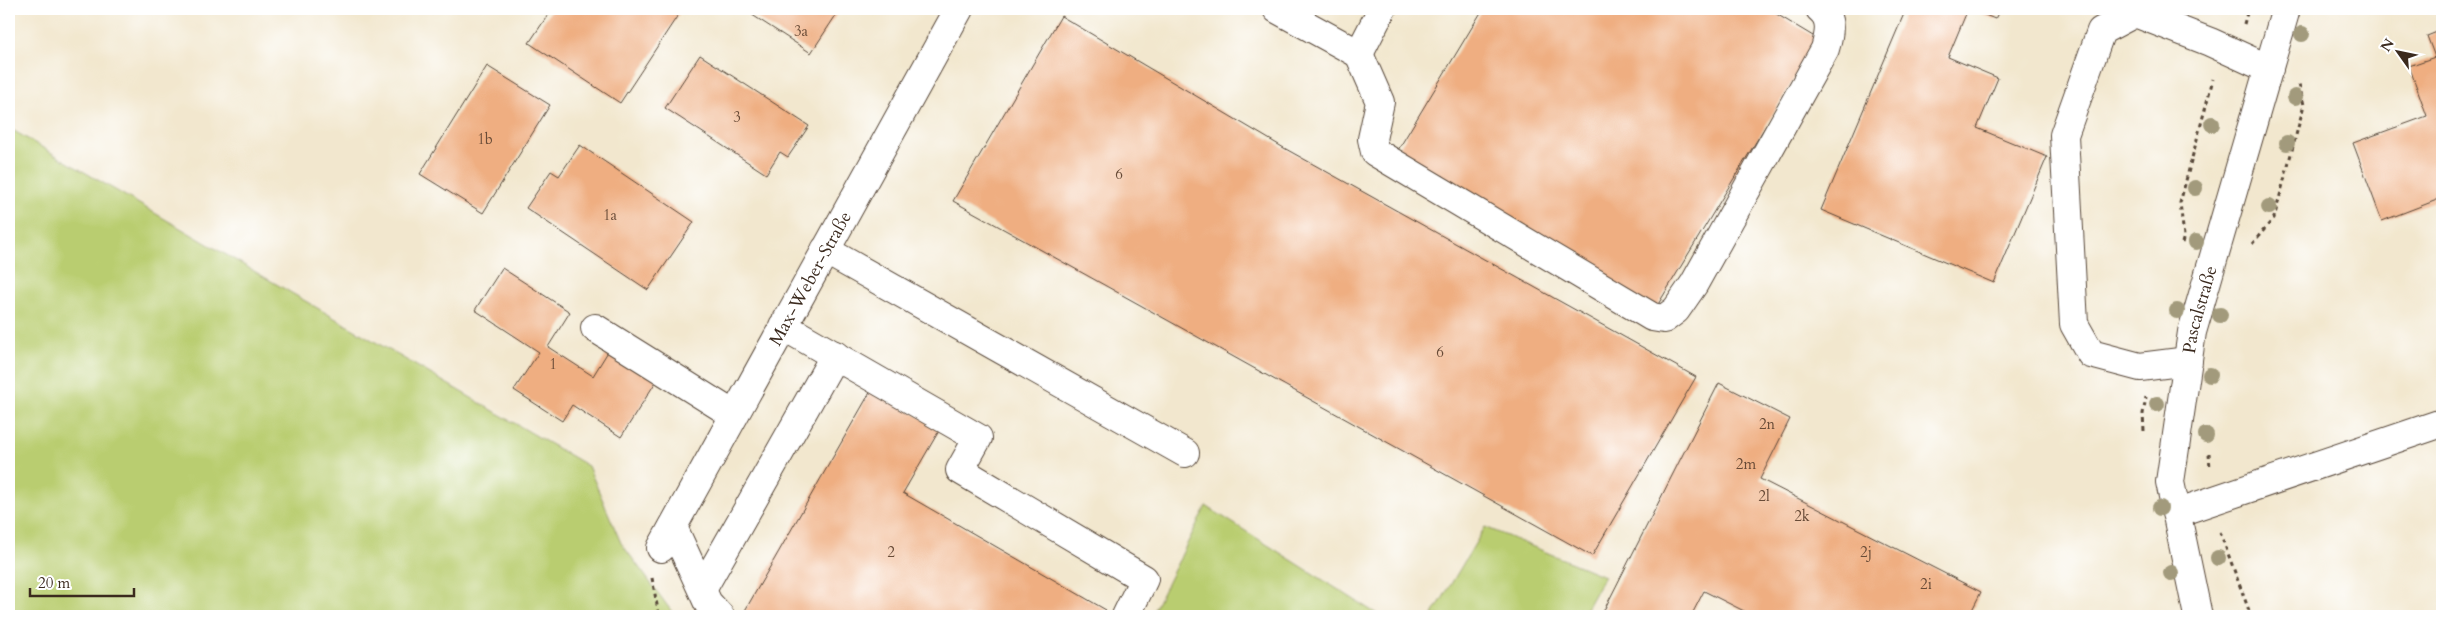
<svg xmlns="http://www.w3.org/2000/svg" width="2451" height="625" font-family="Cardo,serif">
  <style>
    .green { fill: #b9cd70; stroke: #7a7c47 }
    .building { fill: #efae81 }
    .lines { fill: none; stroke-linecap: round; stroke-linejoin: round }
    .minor-casing { stroke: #564638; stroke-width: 30 }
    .path { stroke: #564638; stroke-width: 3; stroke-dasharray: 4 4; stroke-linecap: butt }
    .minor { stroke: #fff; stroke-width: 28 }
    .tree { fill: #a29a7b }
    .labels { text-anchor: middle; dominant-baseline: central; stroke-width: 4; stroke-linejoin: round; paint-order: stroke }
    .number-label { font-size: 15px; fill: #684b37 }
    .street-label { font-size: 18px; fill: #3b2a1e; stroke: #fff }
  </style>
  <rect width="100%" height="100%" fill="#fff"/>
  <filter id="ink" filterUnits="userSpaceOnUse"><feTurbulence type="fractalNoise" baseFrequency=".02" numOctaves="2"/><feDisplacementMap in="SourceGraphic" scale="10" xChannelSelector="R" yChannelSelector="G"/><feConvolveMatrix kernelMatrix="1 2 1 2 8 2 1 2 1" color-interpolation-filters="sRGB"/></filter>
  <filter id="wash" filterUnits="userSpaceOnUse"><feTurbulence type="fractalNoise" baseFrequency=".0096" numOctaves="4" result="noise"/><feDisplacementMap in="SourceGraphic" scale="20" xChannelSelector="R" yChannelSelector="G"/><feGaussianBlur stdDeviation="1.12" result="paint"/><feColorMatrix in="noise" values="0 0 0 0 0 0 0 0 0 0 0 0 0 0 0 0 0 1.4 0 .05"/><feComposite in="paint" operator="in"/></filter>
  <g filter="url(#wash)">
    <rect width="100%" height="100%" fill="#f2e7ce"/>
    <g class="green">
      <path d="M9,128L588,466L621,543L675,616H9Z"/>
      <path d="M1206,506L1380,616H1151Z"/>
      <path d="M1485,527L1604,576L1582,616H1432Z"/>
    </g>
    <g id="blocks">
      <g class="building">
        <path d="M552,9H682L620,103L529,43Z"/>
        <path d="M743,9H840L811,53Z"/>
        <path d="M1483,9H1768L1818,39L1654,311L1395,155Z"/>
        <path d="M1906,9H1968L1948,57L1998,78L1977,128L2047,157L1994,283L1821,210Z"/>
        <path d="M1970,9H2000L1995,19Z"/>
        <path d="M1061,16L1284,148L1696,377L1592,556L953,201Z"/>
        <path d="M2442,30V198L2382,221L2353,143L2427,116L2409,66L2435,57L2427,36Z"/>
        <path d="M700,55L809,126L788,157L780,152L766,174L665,108Z"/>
        <path d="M487,66L550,105L483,213L420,174Z"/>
        <path d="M580,145L694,222L648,290L526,208L551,171L559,176Z"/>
        <path d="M502,268L570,312L548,347L593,376L609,350L657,380L621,437L572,405L562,421L514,390L539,352L475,310Z"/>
        <path d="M1719,383L1790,419L1760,479L1981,592L1969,616H1754L1704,591L1691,616H1601Z"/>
        <path d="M872,389L940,429L903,493L1106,610L1102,616H747L743,614Z"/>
      </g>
    </g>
  </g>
  <g filter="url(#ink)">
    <use href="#blocks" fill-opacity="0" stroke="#564638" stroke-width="1"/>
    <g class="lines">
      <defs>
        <g id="minor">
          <path d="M1277,9L1359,54L1382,9"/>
          <path d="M1359,54L1380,102L1372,139L1375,152L1652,317L1664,319L1676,310L1694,284L1825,49C1829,35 1833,19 1820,9"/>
          <path d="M825,250L1185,453"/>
          <path d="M783,326L978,438L960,470L1144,579L1126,616"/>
          <path d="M595,328L734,415"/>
          <path d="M2188,361L2140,367L2091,354L2074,324L2064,135L2101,31L2135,13L2210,42L2269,69"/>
          <path d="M2176,513L2442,423"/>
          <path d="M673,527L708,603L720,616"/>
          <path id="s1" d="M661,548L959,9"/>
          <path d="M703,588L835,355"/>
          <path id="s2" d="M2198,616L2170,482L2192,332L2286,9"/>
        </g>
      </defs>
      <use href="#minor" class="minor-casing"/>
      <g class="path">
        <path d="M2244,24L2248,9"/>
        <path d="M2182,243L2184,236L2180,203L2213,79"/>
        <path d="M2252,244L2274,218L2304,105L2299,84"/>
        <path d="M2144,431L2143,414L2146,397"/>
        <path d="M2209,453L2210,469"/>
        <path d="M2220,532L2251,616"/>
        <path d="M652,578L659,616"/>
      </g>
      <use href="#minor" class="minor"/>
    </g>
    <g class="tree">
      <circle cx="2302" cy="34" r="8"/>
      <circle cx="2295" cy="97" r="8"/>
      <circle cx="2212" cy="124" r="8"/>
      <circle cx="2287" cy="143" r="8"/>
      <circle cx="2195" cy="188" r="8"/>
      <circle cx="2269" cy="207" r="8"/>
      <circle cx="2196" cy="242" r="8"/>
      <circle cx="2177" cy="311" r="8"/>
      <circle cx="2220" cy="315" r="8"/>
      <circle cx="2210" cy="375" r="8"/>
      <circle cx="2157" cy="404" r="8"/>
      <circle cx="2206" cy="435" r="8"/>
      <circle cx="2160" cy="508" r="8"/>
      <circle cx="2218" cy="558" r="8"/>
      <circle cx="2171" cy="573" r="8"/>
    </g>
  </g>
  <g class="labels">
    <g class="number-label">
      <text x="801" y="31">3a</text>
      <text x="737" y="117">3</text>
      <text x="485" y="139">1b</text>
      <text x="1119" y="174">6</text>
      <text x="610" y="215">1a</text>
      <text x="1440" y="352">6</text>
      <text x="553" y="364">1</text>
      <text x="1767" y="424">2n</text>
      <text x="1746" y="464">2m</text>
      <text x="1764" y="496">2l</text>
      <text x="1802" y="516">2k</text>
      <text x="891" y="552">2</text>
      <text x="1866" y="552">2j</text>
      <text x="1926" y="584">2i</text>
    </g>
    <g class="street-label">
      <text stroke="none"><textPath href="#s1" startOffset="308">Max-Weber-Straße</textPath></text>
      <text stroke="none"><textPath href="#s2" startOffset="312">Pascalstraße</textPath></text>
    </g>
  </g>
  <rect width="2451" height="625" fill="none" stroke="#fff" stroke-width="30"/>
  <g transform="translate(2398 52) rotate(303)" stroke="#ffffff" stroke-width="4" paint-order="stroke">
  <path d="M0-4L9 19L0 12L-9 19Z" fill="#3b2a1e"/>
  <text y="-8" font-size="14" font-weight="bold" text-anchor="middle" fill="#3b2a1e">N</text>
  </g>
  <path d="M30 588v8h104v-8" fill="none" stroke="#3b2a1e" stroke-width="2.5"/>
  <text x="38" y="588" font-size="15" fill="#3b2a1e" stroke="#ffffff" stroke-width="4" paint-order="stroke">20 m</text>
</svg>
